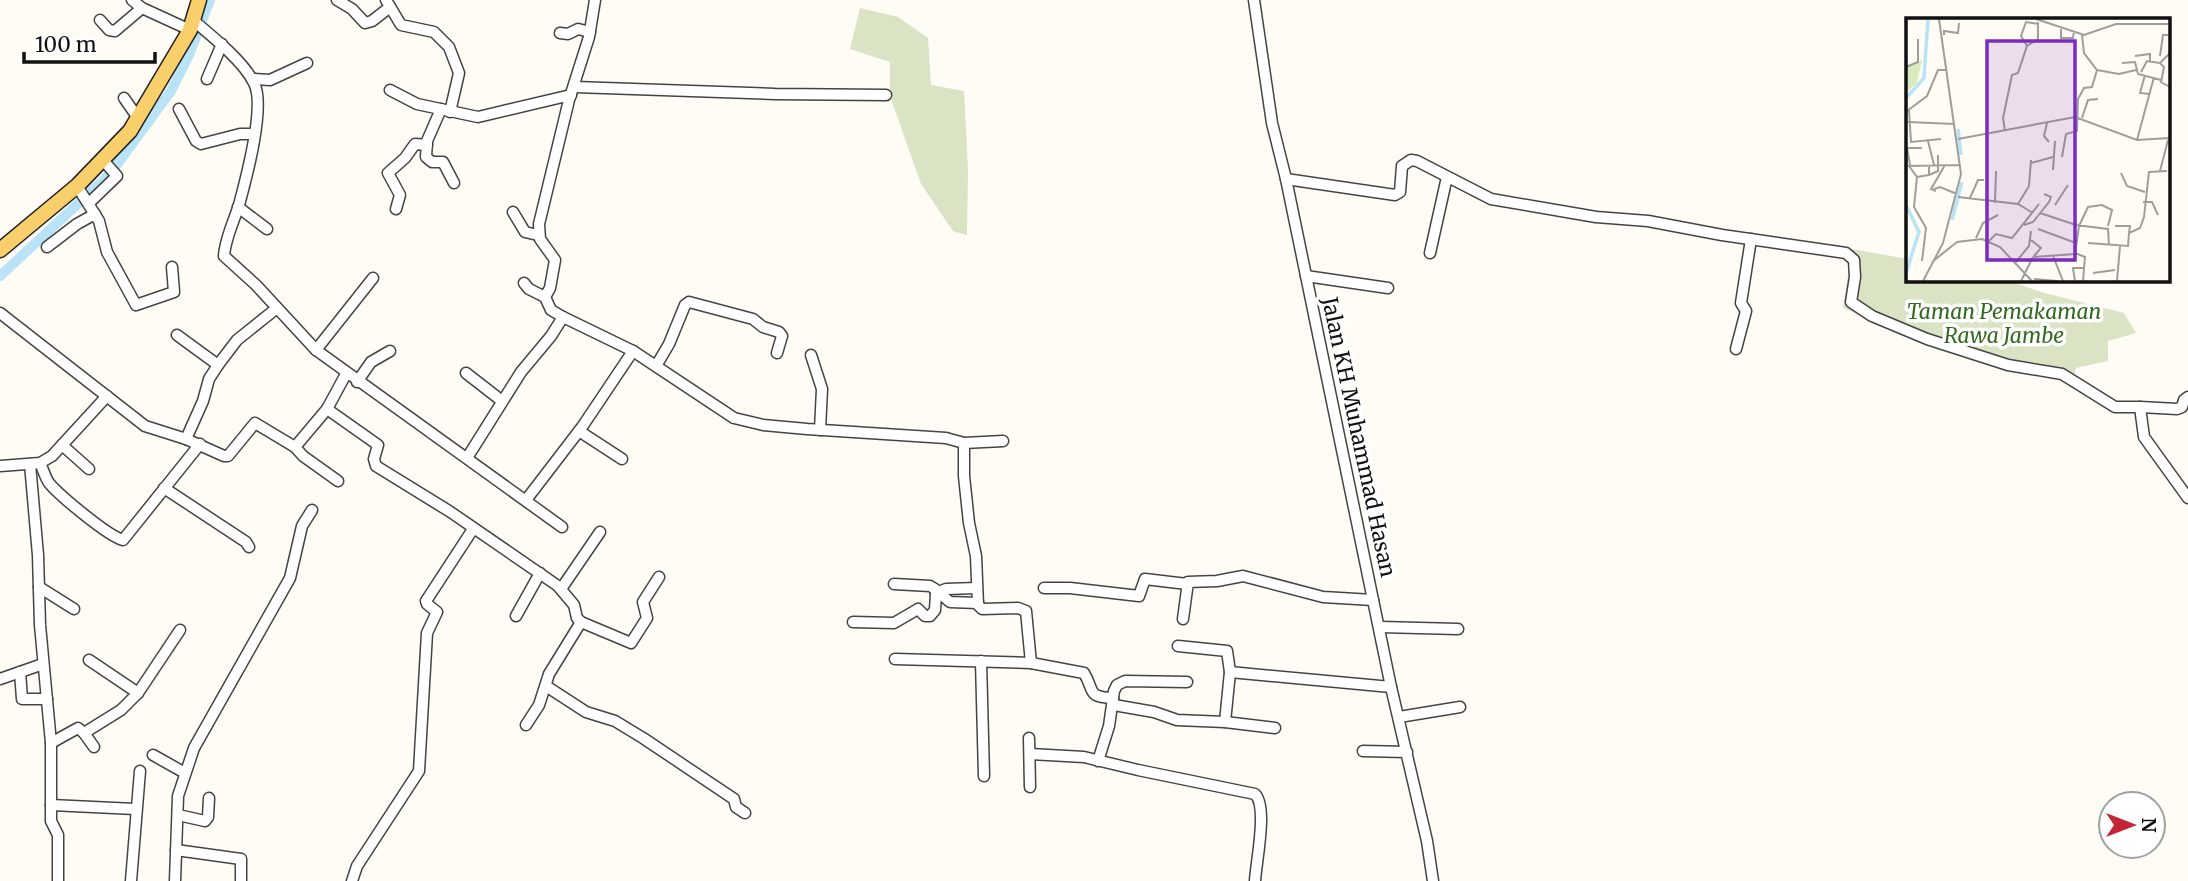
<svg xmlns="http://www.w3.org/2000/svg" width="2188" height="881" font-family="Merriweather,serif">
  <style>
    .cemetery { fill: #dae3c4 }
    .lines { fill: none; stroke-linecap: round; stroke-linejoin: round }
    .canal { stroke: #b9e3f7; stroke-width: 10 }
    .minor-casing { stroke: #444; stroke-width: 13 }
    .major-casing { stroke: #222; stroke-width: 17 }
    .minor { stroke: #fff; stroke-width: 10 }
    .major { stroke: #f9cf6b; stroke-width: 14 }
    .labels { text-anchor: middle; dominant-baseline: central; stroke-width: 7; stroke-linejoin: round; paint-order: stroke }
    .park-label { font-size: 21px; font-style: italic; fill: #326b1f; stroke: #fff }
    .street-label { font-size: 21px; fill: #111; stroke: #fff }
    .inset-river { fill: none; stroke: #b9e3f7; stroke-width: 3.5 }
    .inset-road { fill: none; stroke: #a09e9a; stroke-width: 2 }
    .view { fill: #7b2cbf; fill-opacity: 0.15; stroke: #7b2cbf; stroke-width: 3.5 }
    .inset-edge { fill: none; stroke: #111; stroke-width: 3.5 }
  </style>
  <rect width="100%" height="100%" fill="#fffcf5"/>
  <g class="cemetery">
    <path d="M860,8L898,17L928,38L931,85L964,91L968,170L967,235L953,231L921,184L890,96V62L850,49Z"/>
    <path d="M1852,249L1908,259V280H2006L2041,292L2124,313L2136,333L2108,341V361L2076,368L2072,385L2059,376L1920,340L1843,308Z"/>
  </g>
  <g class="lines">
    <path class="canal" d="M0,276L110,174L171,91L189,55L210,0"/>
    <defs>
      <g id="minor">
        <path d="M132,0L142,8L190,30"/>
        <path d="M337,0L352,9L365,23L372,21L390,7"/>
        <path d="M386,0L401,25L434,32L449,47L459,73L450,112"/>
        <path d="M595,0L589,37L569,100L539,224L540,239L555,260L550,288L545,297L551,310L563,317L633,351L734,418L763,425L807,429L946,438L964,443L1003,441"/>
        <path d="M1254,0L1272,123L1286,179L1391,687L1427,841L1433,881"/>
        <path d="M100,20L109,30L115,31L142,8"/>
        <path d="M194,21C212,36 244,62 254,83C266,106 246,179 239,205C234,221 225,239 224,256L256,285L316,350L562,527"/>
        <path d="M560,33L568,34L578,29L590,32"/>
        <path d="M207,79L222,44"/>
        <path d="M252,79L270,80L307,63"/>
        <path d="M575,87L775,94L886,95"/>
        <path d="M390,90L417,104L478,117L571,95"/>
        <path d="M124,98L138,118"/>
        <path d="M179,109L196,141L201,144L240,134H254"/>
        <path d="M441,109L427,141L426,157L432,162H443L454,183"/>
        <path d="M1286,179L1395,195L1400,192L1402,166L1411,160L1417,161L1491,199L1596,217L1648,221L1722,235L1846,253L1854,260L1855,277L1851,302L1872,316L1927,339L2008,365L2062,374L2115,407H2140L2144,437L2188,498"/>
        <path d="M77,186L99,221L107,252L136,305L174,292L172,267"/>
        <path d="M89,203L117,176L102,159"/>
        <path d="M238,207L267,229"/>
        <path d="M396,209L400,195L388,173L405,158L415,144L427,145"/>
        <path d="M513,212L525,232L538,235"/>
        <path d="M47,247L77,224L95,214"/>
        <path d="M1430,253L1447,177"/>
        <path d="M1306,276L1388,288"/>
        <path d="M524,283L529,289L545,297"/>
        <path d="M0,313L145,426L186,439L224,456H228L255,423L295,447"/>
        <path d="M177,335L218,365"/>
        <path d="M1736,349L1746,311L1741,303L1751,239"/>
        <path d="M316,350L373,278"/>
        <path d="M811,355L822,389L820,430"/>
        <path d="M656,366L669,344L685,305L689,302L753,319L763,327L779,332L782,336L777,353"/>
        <path d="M466,373L502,401"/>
        <path d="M346,374L327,409L378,445L374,459L376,466L449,511L558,586L574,605L577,618L581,622L631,643L647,618L643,602L659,577"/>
        <path d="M357,382L371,362L390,351"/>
        <path d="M2140,407L2177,409L2182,407L2184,400L2188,397"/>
        <path d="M327,409L295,447L303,456L338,481"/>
        <path d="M579,431L622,459"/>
        <path d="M186,439L203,401L209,379L218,365L237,340L277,308"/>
        <path d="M964,443V476L969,523L976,556L978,605L982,609L1018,608L1026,611L1031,663"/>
        <path d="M62,445L89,469"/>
        <path d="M467,458L521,372L551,336L563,317"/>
        <path d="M40,463C43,469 45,477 49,483C60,496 108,536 123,540L200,444"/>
        <path d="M30,464L38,555L40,625L51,743V821L58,835V881"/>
        <path d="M0,466L40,463L52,456L107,396"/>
        <path d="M164,488L246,542L249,547"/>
        <path d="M526,500L582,427L633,351"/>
        <path d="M894,584L930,586L935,589L936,593"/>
        <path d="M39,587L74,609"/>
        <path d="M1044,588H1070L1139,596L1145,579L1187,584"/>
        <path d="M561,589L600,532"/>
        <path d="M938,592L950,602L978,603"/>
        <path d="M516,616L540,573"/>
        <path d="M1183,619L1188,582L1217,581L1243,576L1323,597L1373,600"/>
        <path d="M853,622L894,623L918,609L925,616H930L935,610L936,593L946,589L976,588"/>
        <path d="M1380,627L1458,629"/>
        <path d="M1178,646L1227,651L1230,672L1225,722"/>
        <path d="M895,659L1031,663L1084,673C1095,691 1086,697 1113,698"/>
        <path d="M89,660L138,693"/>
        <path d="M981,661L984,776"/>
        <path d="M20,672L22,699H47"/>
        <path d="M1230,672L1391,687"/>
        <path d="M0,679L43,664"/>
        <path d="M546,686L586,712L615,721L643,738L734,799L736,807L745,813"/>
        <path d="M1114,705L1154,712L1177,720L1225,722L1275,728"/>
        <path d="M1399,717L1460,707"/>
        <path d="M526,725L539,705L549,674L581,622"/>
        <path d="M84,733L121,710L138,693L180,630"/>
        <path d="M1029,738L1030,787"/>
        <path d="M51,743L78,728L84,733L94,747"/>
        <path d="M1363,751L1407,752"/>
        <path d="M1030,754L1084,757L1138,770L1255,794C1268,807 1256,862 1255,881"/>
        <path d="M153,755L185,773"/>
        <path d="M1098,761L1109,726L1114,691L1117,685L1125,681L1187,682"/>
        <path d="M51,805L135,809"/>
        <path d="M178,815L205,821L208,817L209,798"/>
        <path d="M176,850L241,859V881"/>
        <path d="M131,881L140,771"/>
        <path d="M175,881L178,796L194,748L290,578L302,526L312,510"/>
        <path d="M352,881L357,866L419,771L427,633L437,612L427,604L426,601L473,529"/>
      </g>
      <path id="major" d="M0,250L77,186L130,131L190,30L199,0"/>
    </defs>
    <use href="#minor" class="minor-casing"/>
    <use href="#major" class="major-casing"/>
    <use href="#minor" class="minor"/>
    <use href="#major" class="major"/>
  </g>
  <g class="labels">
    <g class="park-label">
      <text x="2004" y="311">Taman Pemakaman<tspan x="2004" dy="24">Rawa Jambe</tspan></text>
    </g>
    <g class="street-label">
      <text transform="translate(1359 437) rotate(78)">Jalan KH Muhammad Hasan</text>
    </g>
  </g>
  <g transform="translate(1906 18)">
    <rect width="264" height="264" fill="#fffcf5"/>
    <path d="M16,42L11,65L0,74V49Z" fill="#d7ebbd"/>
    <path class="inset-river" d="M0,80L18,60L22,1M52,111L55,137M0,187L13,214L0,255M46,202L56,164"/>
    <path class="inset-road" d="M130,1L178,17L210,6H264M155,9V20H167L168,13M38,17V13L52,15L53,5M176,17L178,35L191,52L213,56L230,52M121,28L115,18L120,4L133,6M264,35L254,45L258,49L255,64L264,69M229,38L244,36V43M254,38L257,17H264M216,45L229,44L232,56L255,62M0,49L12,44V21M235,54L241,43L254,45M239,57L234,75L243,76M3,92L5,124L35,121M1,93L21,78L32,52H40M176,100L182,82L192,81M2,104L49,106M141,105L138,118L143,124M99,113L97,100L106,57L112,55L121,28L132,21V4M52,121L169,99L231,122L264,120M231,122L248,59M22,123L28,147M156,139L160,116L171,113L172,81L178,70L186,69L191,52M125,145L147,139M4,147L1,130H16M147,152L149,123M254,153L262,122M215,155L221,168L239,174M23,157L32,153V137M11,159L23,157V148M28,171L34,169L51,176M30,173L25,171L39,147M52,179L112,186L127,195M64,180L72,162H78M237,184H246L252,197M89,185L90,153M112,186L123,168L125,142M149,187L162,167M134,195L170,207L202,211L203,227M118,207L127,204L143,184L145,179L138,176M173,208L182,189L196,187L206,192L202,208M209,208H224L223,215M132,211L170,225M70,220L77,205L92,197M125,222L135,230L128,238M83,223L90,216L106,220L133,186M182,225L222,228L223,215L234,210L238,199L243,154L261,153M169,235L179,239L177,263M147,238L157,263M127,239L169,236L173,208M16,243L20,210L8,189L11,159L3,148L54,147M26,244L51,224L76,221L94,229L126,263M109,245L123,228L125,213M187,255L209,252M128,261L151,263M17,263L37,225L55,156L33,1M115,263L127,239M169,263L167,250H178M211,263L214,228"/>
    <path class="view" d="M81,23H169V242H81Z"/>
    <rect width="264" height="264" class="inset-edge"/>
  </g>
  <g transform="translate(2132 825) rotate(90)"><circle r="33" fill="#ffffff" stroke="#a0a0a0" stroke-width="2"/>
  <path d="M0-5L12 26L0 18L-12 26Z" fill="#c42635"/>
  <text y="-10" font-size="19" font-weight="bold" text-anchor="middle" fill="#111111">N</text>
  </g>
  <path d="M24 52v10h131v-10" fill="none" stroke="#111111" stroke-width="3.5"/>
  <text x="35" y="52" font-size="21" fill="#111111" stroke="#ffffff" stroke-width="5" paint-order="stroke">100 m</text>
</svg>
